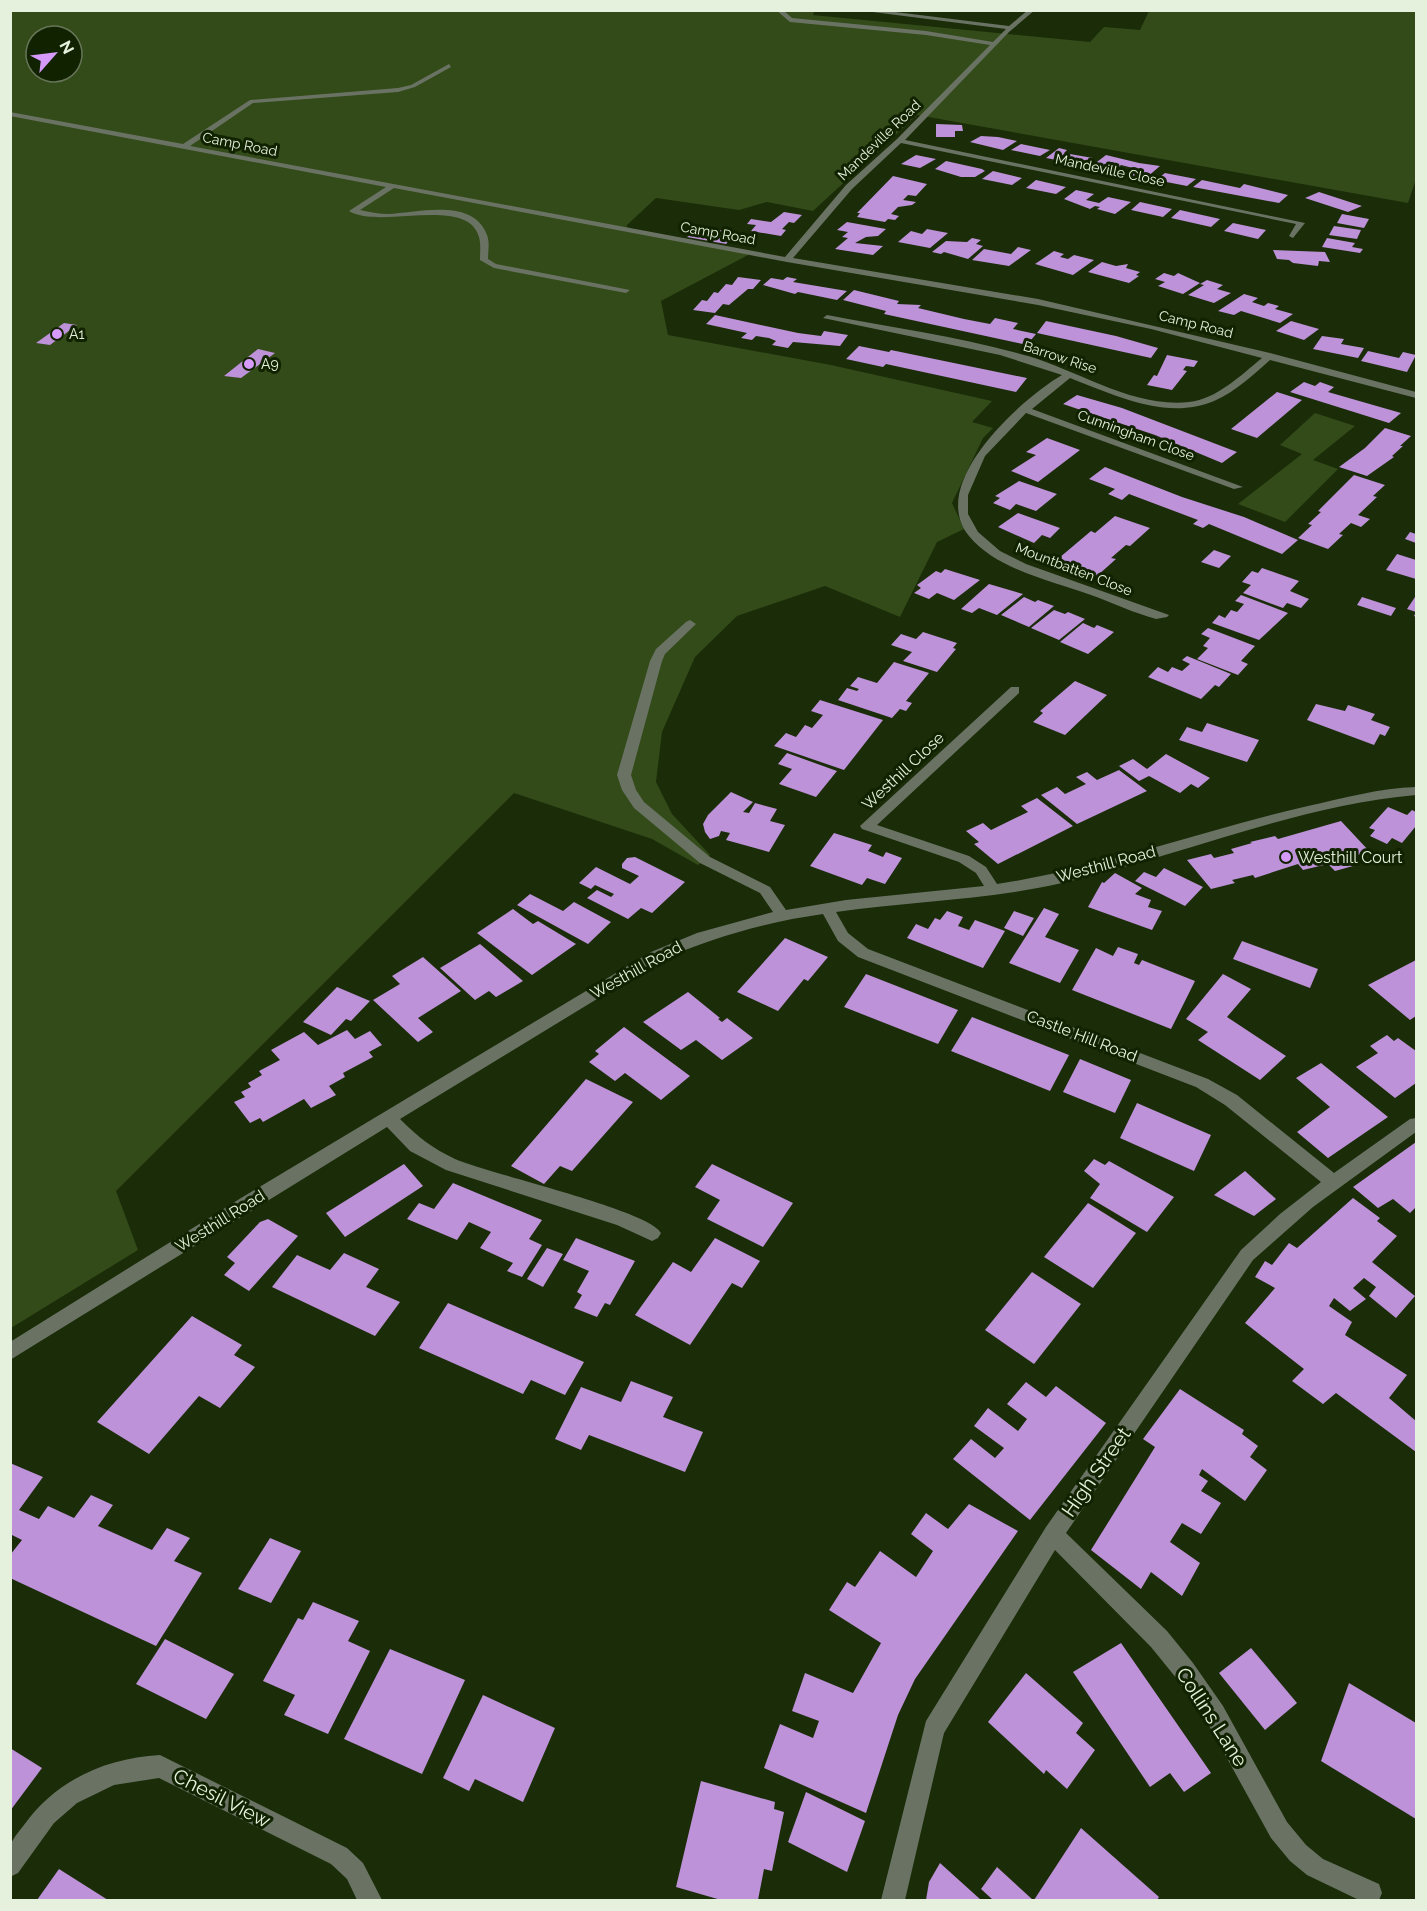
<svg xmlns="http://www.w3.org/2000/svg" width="1427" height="1911" font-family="Raleway,sans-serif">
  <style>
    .green { fill: #324b19; fill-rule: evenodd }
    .building { fill: #bd92d8 }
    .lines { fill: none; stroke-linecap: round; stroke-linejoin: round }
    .minor { fill: #6a7363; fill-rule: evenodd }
    .poi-dot { fill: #d69bfa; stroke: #120; stroke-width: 2 }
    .labels { text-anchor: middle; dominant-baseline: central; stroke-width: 6; stroke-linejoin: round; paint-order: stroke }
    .far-street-label { font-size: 14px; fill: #e5f1dc; stroke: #120 }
    .far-poi-label { font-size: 14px; fill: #e5f1dc; stroke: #120; text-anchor: start }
    .street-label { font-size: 16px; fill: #e5f1dc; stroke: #120 }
    .poi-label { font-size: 16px; fill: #e5f1dc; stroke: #120; text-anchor: start }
    .near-street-label { font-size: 20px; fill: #e5f1dc; stroke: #120 }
  </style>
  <rect width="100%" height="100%" fill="#1a2c08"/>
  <g class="green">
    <path d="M815,10L813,15L1090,42L1104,27L1140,30L1149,11H1416V179L1408,203L917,115L813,211L767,202L739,210L656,198L626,226L638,233L750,254L661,301L668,335L831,365L992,401L972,422L993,428L983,438L952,503L964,529L937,542L900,617L825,586L737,616L695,657L662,732L656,782L672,814L710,855L698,865L652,839L514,793L116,1191L138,1250L11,1328V11ZM36,36H72V72H36Z"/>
    <path d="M1315,413L1355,426L1313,460L1338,469L1285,522L1238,504L1302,454L1280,445Z"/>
  </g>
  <g class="building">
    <path d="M936,124L962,125L963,131H955V137H936Z"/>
    <path d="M981,136L998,137L1017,141L1003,150L970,142Z"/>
    <path d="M1021,144L1050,150L1040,156L1011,150Z"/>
    <path d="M1059,148L1067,150L1064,153L1093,158L1083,165L1046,158Z"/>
    <path d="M916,155L936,159L920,168L901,164Z"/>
    <path d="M1106,155L1139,163L1160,166L1146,178L1125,174L1133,168L1121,165L1114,171L1093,165Z"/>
    <path d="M946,161L982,169L985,171L975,177H961L935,169Z"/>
    <path d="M993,171L1022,178L1012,185L982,179Z"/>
    <path d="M1165,173L1196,179L1187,186L1156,180Z"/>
    <path d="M893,176L927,184L916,196L908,195L903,200L916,202L912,205L898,207L891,214L899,216L895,220L888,219L885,222L857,217L860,213H857Z"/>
    <path d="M1036,180L1066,187L1056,194L1026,188Z"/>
    <path d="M1202,180L1240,188L1244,184L1288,195L1279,203L1193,187Z"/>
    <path d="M1076,190L1094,194L1086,200L1099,203L1108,197L1131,202L1115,214L1097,209L1100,207L1095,206L1090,209L1064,199Z"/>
    <path d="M1319,192L1362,206L1348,212L1305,198Z"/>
    <path d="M1140,202L1172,209L1163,217L1131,210Z"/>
    <path d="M1180,210L1220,219L1211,227L1171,218Z"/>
    <path d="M784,212L802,215L794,223L789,222L782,229L786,230L781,236L751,231L756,225L747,224L751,219L771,222Z"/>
    <path d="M1342,214L1369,219L1364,228L1337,223Z"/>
    <path d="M847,222L886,229L878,236L866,237L855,243L883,246L873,255L835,249L848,238L842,237L848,232L837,230Z"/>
    <path d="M1233,223L1266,230L1258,239L1224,231Z"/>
    <path d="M1334,226L1361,230L1357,239L1329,235Z"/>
    <path d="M703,227L738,233L726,244L687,237Z"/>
    <path d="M927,229L948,233L930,248L898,242L911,231L922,234Z"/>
    <path d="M972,238L981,240L976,244L983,246L968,259L944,252L941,254L932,252L946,241L967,242Z"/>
    <path d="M1327,238L1355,243L1352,247L1363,249L1360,253L1322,247Z"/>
    <path d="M1018,247L1031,250L1009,266L972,260L984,249L1011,254Z"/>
    <path d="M1273,250L1325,252L1330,262L1319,261L1318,266L1293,263L1289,260L1277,259Z"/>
    <path d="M1054,251L1064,254L1060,257L1068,259L1074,255L1094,260L1073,275L1035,264Z"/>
    <path d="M1102,262L1116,266L1128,264L1126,268L1140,272L1136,275L1139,276L1129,283L1088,272Z"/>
    <path d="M1164,273L1174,276L1178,273L1200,283L1183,294L1158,286L1165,282L1155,279Z"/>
    <path d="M738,277L761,280L753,289H748L729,305L723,304L715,313L693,310L702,300L707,301L714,292L718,293L726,284L732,285Z"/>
    <path d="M787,277L797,279L793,282L847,291L837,300L798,292L795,294L763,285L771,278L783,280Z"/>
    <path d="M1207,280L1223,285L1217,289L1231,293L1214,303L1188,295L1204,285L1200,284Z"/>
    <path d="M854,290L899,301L897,304L921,305L918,308L964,319L990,324L995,318L1018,323L1013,329L1036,334L1027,345L884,314L886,311L843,300Z"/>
    <path d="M1244,294L1258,298L1252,302L1264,306L1268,303L1279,306L1275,309L1293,314L1280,323L1241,311L1234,315L1218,311Z"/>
    <path d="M715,315L798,333L821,336L824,331L848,335L840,346L793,342L788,348L772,345L776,341L769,338L756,336L752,340L741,338L747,333L706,324Z"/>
    <path d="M1046,321L1116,336L1158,348L1151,358L1037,333Z"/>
    <path d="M1291,321L1319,329L1304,340L1276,331Z"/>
    <path d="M64,323L77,325L50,345L36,343Z"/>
    <path d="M1322,336L1344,339L1341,344L1364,348L1358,358L1313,349Z"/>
    <path d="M859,346L889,352L891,350L1027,378L1016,392L886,364L883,367L846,359Z"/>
    <path d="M258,349L275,353L241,378L224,376Z"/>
    <path d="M1368,351L1399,358L1403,352L1416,355L1407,372L1361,361Z"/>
    <path d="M1167,355L1198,361L1194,367L1186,366L1183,370L1187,371L1172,390L1147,385L1154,375L1157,376Z"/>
    <path d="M1304,382L1315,386L1320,382L1334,387L1328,392L1401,413L1389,423L1290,392Z"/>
    <path d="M1277,392L1302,400L1257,438L1231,429Z"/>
    <path d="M1077,395L1122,408L1237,452L1222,463L1155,435L1063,404Z"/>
    <path d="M1385,428L1411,436L1400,446H1403L1392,456L1394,457L1367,476L1339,467L1365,448Z"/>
    <path d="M1047,438L1080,450L1038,482L1011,471L1036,455L1026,452Z"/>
    <path d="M1105,467L1182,497L1244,517L1298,540L1282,554L1209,524L1203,528L1193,524L1198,520L1129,494L1122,500L1108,494L1115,489L1089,479Z"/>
    <path d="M1354,475L1385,485L1373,496L1377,497L1358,515L1370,519L1361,527L1351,523L1339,534L1343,535L1328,549L1298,538L1312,525L1308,524L1321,512L1318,511Z"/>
    <path d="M1019,481L1057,494L1036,511L1016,504L1010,510L993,503L1000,498L995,496Z"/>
    <path d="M1018,513L1060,528L1050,538L1042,535L1034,543L998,527Z"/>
    <path d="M1115,516L1150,528L1130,546L1126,545L1111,558L1116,559L1097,576L1059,558L1091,531L1095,533Z"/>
    <path d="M1410,532L1416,534V543L1405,539Z"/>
    <path d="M1214,550L1231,556L1219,568L1201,562Z"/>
    <path d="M1397,554L1416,560V579L1386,570Z"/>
    <path d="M1262,568L1299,581L1290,591L1309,599L1301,608L1287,603L1283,608L1243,593L1251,585L1242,582L1252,571L1258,573Z"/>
    <path d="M945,569L980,580L954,600L937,593L929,599L914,593L921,588L917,585L936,571L941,573Z"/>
    <path d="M989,584L1023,594L997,615L979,608L972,613L961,609Z"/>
    <path d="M1241,595L1288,613L1259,640L1212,623L1219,615L1225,618L1231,610L1237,612L1244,604L1235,601Z"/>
    <path d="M1024,597L1035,602L1038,600L1054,606L1029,627L1001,615Z"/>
    <path d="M1362,597L1396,608L1391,616L1357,605Z"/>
    <path d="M1415,597H1416V617L1414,616L1416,612L1407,609Z"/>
    <path d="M1054,610L1065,614L1068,612L1085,619L1059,640L1031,628Z"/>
    <path d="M1083,623L1094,628L1097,625L1114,632L1088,654L1060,642Z"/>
    <path d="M1208,628L1255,646L1241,661L1248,664L1238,675L1197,659L1208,648L1203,646L1210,638L1201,634Z"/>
    <path d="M923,632L957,643L953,648L956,649L937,672L903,661L912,652L891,645L901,634L916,639Z"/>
    <path d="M1187,656L1231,674L1219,687L1215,685L1201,699L1148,677L1158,667L1168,672L1172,667L1182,671L1190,664L1182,660Z"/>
    <path d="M894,662L929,673L906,701L912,703L906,711L900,709L892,718L838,700L847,688L857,691L859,689L850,686L858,677L877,683Z"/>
    <path d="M1075,681L1107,695L1065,735L1033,722L1043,713L1040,711Z"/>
    <path d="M820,700L883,720L844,770L774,746L786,733L796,737L805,725L812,728L823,715L811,711Z"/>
    <path d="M1316,704L1345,711L1348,705L1375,714L1371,720L1390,727L1385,736L1380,734L1374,745L1307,720Z"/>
    <path d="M1207,723L1259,740L1247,762L1179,740L1187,727L1202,732Z"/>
    <path d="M787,753L837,771L816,797L779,784L792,769L778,764Z"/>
    <path d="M1166,754L1210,778L1198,788L1191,784L1180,793L1149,776L1139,781L1119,766L1133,759L1147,769Z"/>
    <path d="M1119,770L1147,791L1077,824L1041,795L1057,787L1065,794L1086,784L1076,777L1087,772L1097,780Z"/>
    <path d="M731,792L753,802L743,812L749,813L755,803L777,809L770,821L785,825L769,852L726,840L730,833L721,831L719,836L710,839L705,832L703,824L708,815Z"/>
    <path d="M1037,798L1073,826L998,864L974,844L979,842L966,831L983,823L991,830L1028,812L1021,806Z"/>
    <path d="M1388,807L1407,815L1412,810L1416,812V826L1402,843L1392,838L1387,844L1370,836L1375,830L1369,828Z"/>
    <path d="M1341,821L1370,852L1346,858L1353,866L1335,871L1328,864L1303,870L1298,864L1255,878L1253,875L1232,880L1235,883L1211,889L1187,860L1211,854L1214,858L1234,853L1231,849L1252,843L1250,842L1275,836L1278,839Z"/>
    <path d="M834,833L872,845L868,851L883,857L886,852L902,858L885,884L867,878L862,885L810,866Z"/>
    <path d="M635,857L685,882L652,913L641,908L628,919L587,898L597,890L611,897L614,894L595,885L591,889L579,883L596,867L630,884L639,876L622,868V864L627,858Z"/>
    <path d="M1164,868L1203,887L1185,906L1135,881L1144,872L1156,877Z"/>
    <path d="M1115,873L1142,888L1135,894L1151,900L1148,907L1162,911L1152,930L1088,907L1102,882L1104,883Z"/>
    <path d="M530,894L563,911L574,902L611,922L588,944L517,905Z"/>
    <path d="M1044,908L1059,914L1045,937L1079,950L1060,983L1009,963Z"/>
    <path d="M513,909L533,924L538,921L576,944L532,975L477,933Z"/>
    <path d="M947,911L963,917L958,926L969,930L975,920L1005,931L983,968L907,938L916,924L928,929L935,918L940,920Z"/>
    <path d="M1014,911L1034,918L1023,936L1004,928Z"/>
    <path d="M785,938L828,957L808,981L804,979L778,1011L737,992Z"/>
    <path d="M1242,941L1318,969L1310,988L1233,959Z"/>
    <path d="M480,944L523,981L496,997L489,991L475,1000L440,968Z"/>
    <path d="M1118,947L1138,954L1134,963L1139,965L1142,960L1195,981L1171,1029L1072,990L1096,948L1113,956Z"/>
    <path d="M423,957L461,991L418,1018L433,1032L418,1042L373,1000L400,984L392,976Z"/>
    <path d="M1416,960V1016L1410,1020L1368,985Z"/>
    <path d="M866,974L958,1010L938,1044L844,1007Z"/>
    <path d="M1223,974L1251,989L1227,1017L1286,1056L1260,1080L1198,1040L1208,1032L1186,1019Z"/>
    <path d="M337,987L370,1001L351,1021L346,1019L331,1035L303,1022Z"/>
    <path d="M688,992L720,1018L718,1019L722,1022L727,1018L753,1038L722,1060L696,1040L681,1050L643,1022Z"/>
    <path d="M972,1017L1069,1055L1050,1091L951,1051Z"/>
    <path d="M624,1027L690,1076L661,1100L625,1073L615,1081L589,1062L599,1054L595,1051Z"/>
    <path d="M347,1030L355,1039L370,1031L382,1045L369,1052L373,1057L343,1073L345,1077L329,1086L336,1095L311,1108L304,1099L263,1122L260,1118L250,1123L234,1102L245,1097L241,1092L251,1087L248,1083L262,1075L259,1071L280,1060L271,1050L304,1032L318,1045Z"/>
    <path d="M1387,1035L1394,1041L1398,1038L1416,1051V1083L1395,1098L1356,1067L1378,1053L1370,1046Z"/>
    <path d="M1080,1059L1131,1080L1115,1113L1063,1092Z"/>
    <path d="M1321,1063L1388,1117L1328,1158L1297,1132L1330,1107L1296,1078Z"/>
    <path d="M586,1079L633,1102L572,1171L560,1166L544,1184L511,1166Z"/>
    <path d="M1137,1103L1211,1135L1194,1171L1120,1138Z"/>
    <path d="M1416,1142V1207L1410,1213L1393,1199L1378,1208L1353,1187Z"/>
    <path d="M1094,1159L1105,1165L1109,1161L1174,1197L1147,1232L1090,1198L1100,1184L1084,1171Z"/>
    <path d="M404,1164L423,1186L345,1237L326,1213Z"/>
    <path d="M712,1164L793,1203L763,1247L707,1219L720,1200L695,1187Z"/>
    <path d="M1245,1171L1276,1199L1254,1216L1214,1195Z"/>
    <path d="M453,1183L542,1220L529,1239L542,1245L522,1277L507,1271L513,1263L480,1248L491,1232L469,1222L457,1240L407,1219L419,1203L434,1209Z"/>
    <path d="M1353,1198L1380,1218L1377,1221L1397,1236L1372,1262L1415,1296L1396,1318L1369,1296L1376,1287L1364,1278L1353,1288L1366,1299L1350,1311L1334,1298L1329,1306L1352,1322L1345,1335L1407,1375L1389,1398L1416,1421V1452L1336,1393L1323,1404L1292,1381L1304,1369L1245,1323L1275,1288L1255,1277L1265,1261L1272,1265L1289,1243L1297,1248Z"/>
    <path d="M1088,1203L1136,1233L1093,1288L1044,1257Z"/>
    <path d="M268,1219L298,1236L249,1291L224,1275L235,1263L227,1257L260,1222Z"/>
    <path d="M576,1238L635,1261L610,1305L605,1303L597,1317L574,1308L582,1295L577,1292L589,1271L563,1260Z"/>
    <path d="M715,1238L760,1261L742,1288L732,1283L690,1345L635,1315L673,1262L691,1272Z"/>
    <path d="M547,1248L563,1254L543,1287L527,1279Z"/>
    <path d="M344,1253L379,1269L366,1287L400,1302L375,1336L272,1287L297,1255L330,1270Z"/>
    <path d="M1032,1272L1081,1304L1034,1364L985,1330Z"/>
    <path d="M448,1303L584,1362L565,1395L531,1380L523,1394L419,1348Z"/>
    <path d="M192,1316L242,1345L234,1355L255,1367L220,1408L199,1396L149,1454L97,1422Z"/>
    <path d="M631,1381L673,1397L663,1417L703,1432L685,1472L589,1435L581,1450L555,1439L581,1387L621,1402Z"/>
    <path d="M1026,1382L1046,1397L1056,1386L1106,1423L1030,1520L953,1459L971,1439L995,1458L1004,1448L974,1426L988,1408L1018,1431L1027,1419L1007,1404Z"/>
    <path d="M1180,1389L1244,1430L1242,1434L1258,1446L1250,1457L1267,1470L1245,1501L1202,1469L1199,1475L1208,1481L1201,1491L1221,1503L1201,1534L1182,1523L1170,1542L1200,1563L1182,1596L1151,1572L1141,1589L1091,1550L1155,1447L1143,1439Z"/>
    <path d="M10,1463L43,1477L19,1510L39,1519L48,1506L74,1518L91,1495L113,1505L98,1526L152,1550L167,1528L190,1538L174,1561L202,1573L156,1646L10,1578V1555L22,1540L10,1534Z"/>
    <path d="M969,1504L1018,1531L915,1679L898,1715L866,1813L764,1768L780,1724L813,1738L819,1721L792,1711L805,1673L853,1693L881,1643L829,1610L847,1582L855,1587L880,1551L916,1577L933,1551L911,1534L926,1513L948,1529Z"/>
    <path d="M270,1538L301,1551L271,1603L238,1589Z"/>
    <path d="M313,1602L359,1621L348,1641L370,1651L328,1734L284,1715L295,1695L263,1681L298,1618L303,1620Z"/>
    <path d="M165,1639L234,1674L206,1719L136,1684Z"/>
    <path d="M1121,1643L1211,1773L1184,1792L1170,1773L1150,1787L1073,1672Z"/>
    <path d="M1251,1648L1297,1703L1265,1730L1219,1673Z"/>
    <path d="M390,1649L465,1680L422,1774L344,1739Z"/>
    <path d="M1026,1673L1083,1723L1076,1733L1095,1750L1067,1789L1046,1770L1044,1774L988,1722Z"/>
    <path d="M1349,1683L1416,1723V1819L1321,1761Z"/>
    <path d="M483,1695L555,1728L523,1802L475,1779L469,1791L443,1778Z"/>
    <path d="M10,1748L42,1768L10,1811Z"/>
    <path d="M701,1781L775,1802L774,1809L784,1812L772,1871L764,1869L758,1900H721L676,1887Z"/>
    <path d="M806,1792L865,1821L847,1872L788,1842Z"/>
    <path d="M1081,1828L1159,1897L1157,1900H1034Z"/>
    <path d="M940,1863L981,1900H926L929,1882Z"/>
    <path d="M997,1867L1033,1900H993L981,1889Z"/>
    <path d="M59,1869L108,1900H37Z"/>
  </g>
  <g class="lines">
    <g class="minor">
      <path d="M776,10H783L792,18L926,31L993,42L1006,29L857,10H879L1009,26L1028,10H1035L1009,32L905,140L1305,223L1293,238L1289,236L1296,224L901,143L852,189L793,258L1038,299L1270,353L1416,392V398L1270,360C1253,375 1235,392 1214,401C1167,421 1114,395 1070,378L1032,409L1243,487L1234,489L1026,413L985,456L968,495V514L978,532L1000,551L1026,564L1169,615L1167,617L1156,619C1134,613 1113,603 1091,595C1052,581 997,570 969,536C926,484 1021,399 1062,375L1000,355L823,318L827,315C894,328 962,337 1028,356C1079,371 1133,408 1189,402C1217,399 1241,375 1262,358L1151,329L1038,305L787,262L394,188L360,210C369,212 379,214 388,214C417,213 473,197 487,235C490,243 488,251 488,259L496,264L630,290L626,293L494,268L480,260C480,253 481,244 479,237C467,195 380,230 349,211L386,187L10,116V112L183,144L250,100L398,88L411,85L449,64L451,67L415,87L398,92L253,103L190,146L785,257L846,185L897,139L990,45L926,35L790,22Z"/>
      <path d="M690,620L696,624L665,654L662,661L631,775L636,790L644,802L710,857L770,887L786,910L846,900L984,886L976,873L959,862L862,829L860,826L1011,687H1019V693L877,825L969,856L986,867L997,884C1103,868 1204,830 1308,806C1344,798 1380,788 1416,787V795C1294,806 1181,856 1062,883C988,900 911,901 836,912L848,933L868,949L1208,1079L1237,1095L1334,1173L1410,1119L1416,1118V1132L1313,1207L1253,1260L1066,1533L1167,1631L1193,1663L1223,1706L1287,1822L1306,1845L1323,1859L1379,1884L1382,1893L1379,1900H1359L1307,1875L1290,1861L1271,1838L1207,1722L1177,1679L1151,1647L1055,1550L944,1733L905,1900H881L926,1721L1046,1527L1241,1250L1280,1214L1321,1182L1225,1105L1196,1087L858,957L838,941L823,914C766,922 714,937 661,960L400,1119C418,1137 432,1148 455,1159C489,1174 649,1210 661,1233L658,1238L652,1241L617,1225L446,1170L410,1151L387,1127L10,1360V1342L241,1198L651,952L697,933L773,912L760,893L700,863L634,808L622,790L617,775L650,661L656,649L686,622Z"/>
      <path d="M160,1755L347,1848L363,1863L382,1900H357L347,1879L331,1864L159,1778L114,1785L77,1803L54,1823L18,1873L10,1877C10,1867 8,1853 11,1844C13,1838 20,1830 24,1825C56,1780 106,1758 160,1755Z"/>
    </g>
  </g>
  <g class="poi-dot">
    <circle cx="57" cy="334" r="6"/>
    <circle cx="249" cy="364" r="6"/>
    <circle cx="1286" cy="857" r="6"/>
  </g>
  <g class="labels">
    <g class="far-street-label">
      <text transform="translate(879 140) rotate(-44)">Mandeville Road</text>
      <text transform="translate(240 144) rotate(11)">Camp Road</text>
      <text transform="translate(1110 170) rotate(12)">Mandeville Close</text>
      <text transform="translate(718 233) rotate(10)">Camp Road</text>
      <text transform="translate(1196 324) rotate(14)">Camp Road</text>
      <text transform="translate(1060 357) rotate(18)">Barrow Rise</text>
      <text transform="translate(1136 435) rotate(20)">Cunningham Close</text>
      <text transform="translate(1074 569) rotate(21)">Mountbatten Close</text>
    </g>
    <g class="far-poi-label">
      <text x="69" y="334">A1</text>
      <text x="261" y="364">A9</text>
    </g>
    <g class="street-label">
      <text transform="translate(903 771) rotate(-43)">Westhill Close</text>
      <text transform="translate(1106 864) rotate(-15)">Westhill Road</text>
      <text transform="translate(636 970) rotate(-29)">Westhill Road</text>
      <text transform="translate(1082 1036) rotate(21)">Castle Hill Road</text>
      <text transform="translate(220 1221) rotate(-32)">Westhill Road</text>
    </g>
    <g class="poi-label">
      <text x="1298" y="857">Westhill Court</text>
    </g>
    <g class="near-street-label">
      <text transform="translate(1096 1472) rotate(-55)">High Street</text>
      <text transform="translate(1212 1717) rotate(57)">Collins Lane</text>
      <text transform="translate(222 1798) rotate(27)">Chesil View</text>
    </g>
  </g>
  <rect width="1427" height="1911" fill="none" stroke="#e5f1dc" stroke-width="24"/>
  <g transform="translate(54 54) rotate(62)"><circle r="28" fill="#112200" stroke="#667558" stroke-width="1.5"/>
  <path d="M0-4.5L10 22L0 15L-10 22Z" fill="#d69bfa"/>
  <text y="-9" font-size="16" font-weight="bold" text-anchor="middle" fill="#e5f1dc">N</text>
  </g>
</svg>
